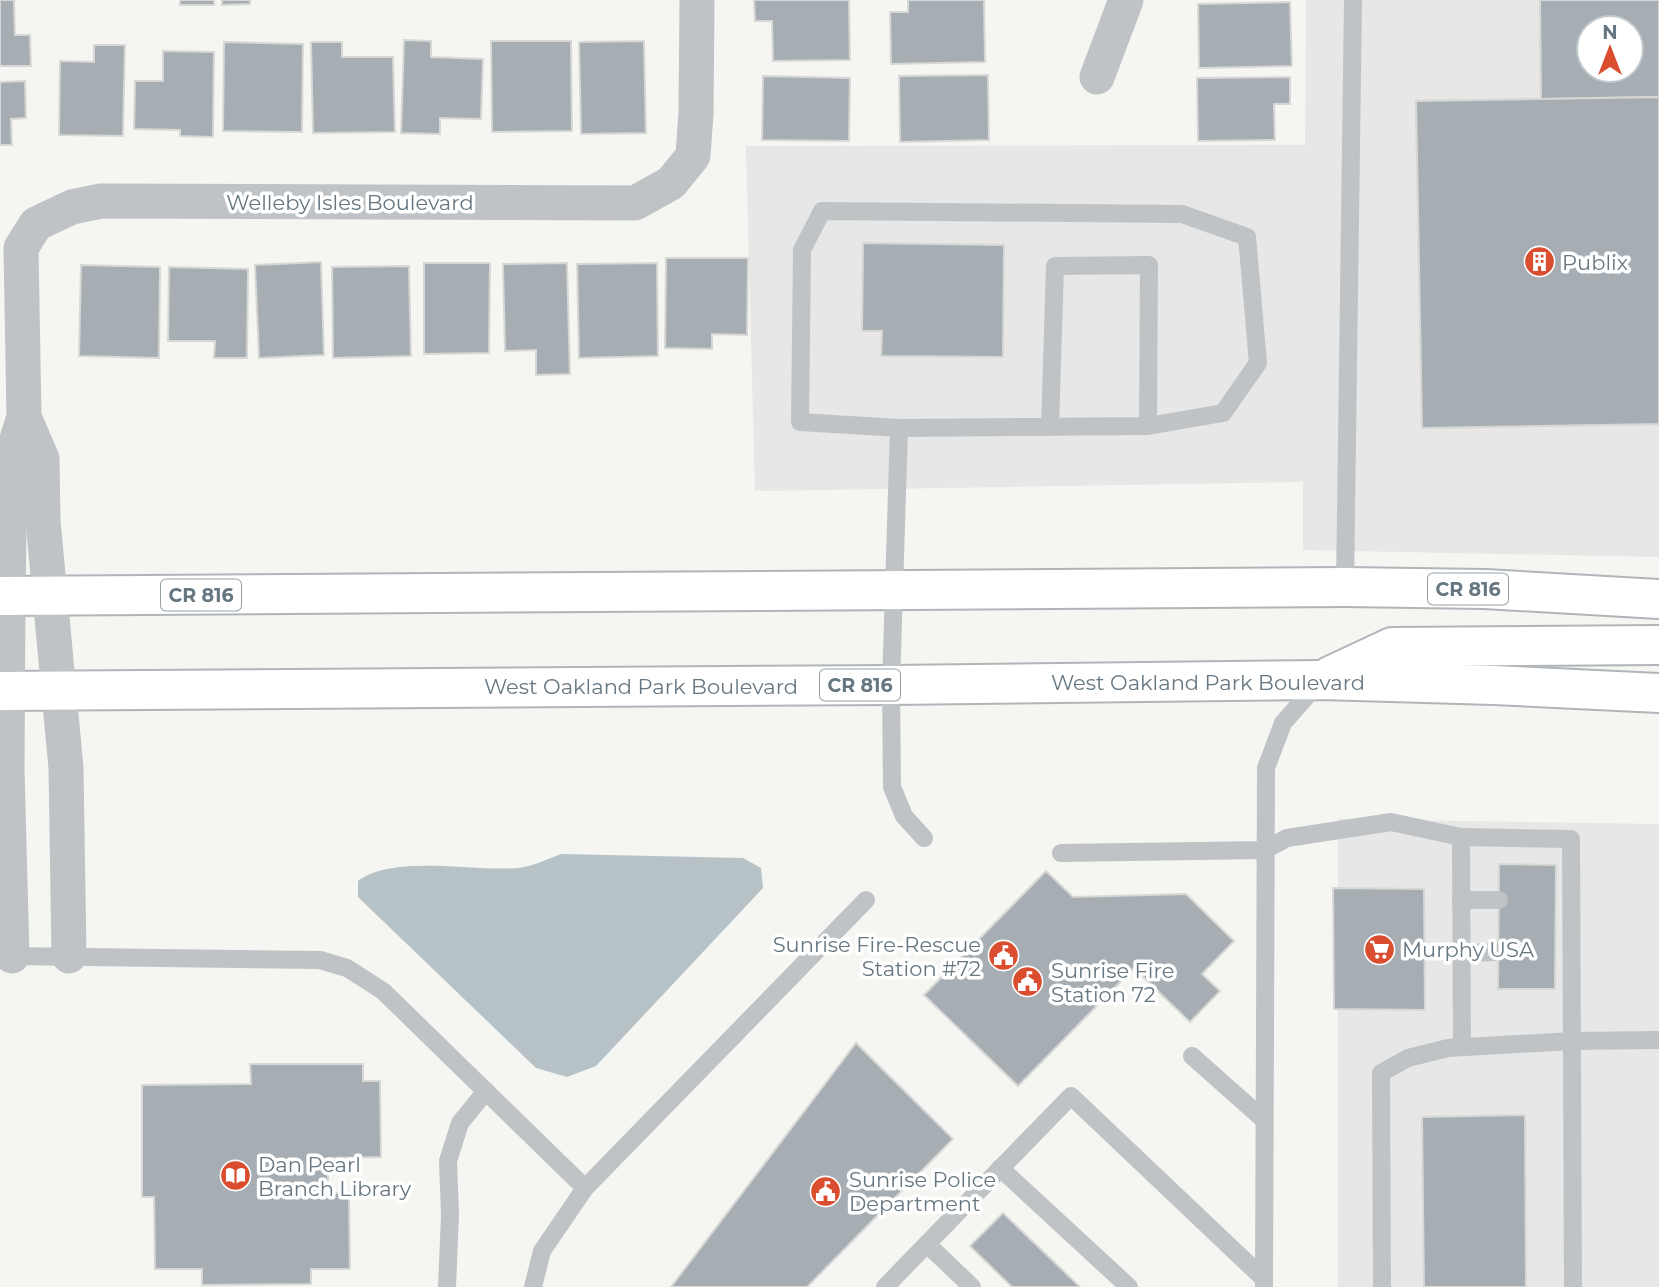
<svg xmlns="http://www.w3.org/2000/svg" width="1659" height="1287" font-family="Montserrat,sans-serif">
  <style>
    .built { fill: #e6e7e6; fill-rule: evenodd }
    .water { fill: #b6c2c6 }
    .building { fill: #a6aeb3; stroke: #d7d7d5; stroke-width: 2; fill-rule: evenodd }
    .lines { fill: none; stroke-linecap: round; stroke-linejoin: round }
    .primary-casing { stroke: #b0b5b9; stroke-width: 42 }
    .service { stroke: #bfc3c6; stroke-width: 18 }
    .minor { stroke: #bfc3c6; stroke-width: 35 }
    .primary { stroke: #fff; stroke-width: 38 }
    .labels { text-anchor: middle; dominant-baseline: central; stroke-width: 7; stroke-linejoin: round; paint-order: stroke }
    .shield { fill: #fff; stroke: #94a0a8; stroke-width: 2 }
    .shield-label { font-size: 19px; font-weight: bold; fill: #667782 }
    .street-label { font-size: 21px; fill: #667782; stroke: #fff }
    .poi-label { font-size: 21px; fill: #667782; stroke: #fff; text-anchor: start }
  </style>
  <rect width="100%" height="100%" fill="#f5f5f2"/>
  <g class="built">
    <path d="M1306,0H1659V557L1303,550V482L755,491L746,146L1305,145ZM1589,28H1631V70H1589Z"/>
    <path d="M1338,819L1659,824V1287H1338Z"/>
  </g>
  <path class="water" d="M561,854L743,858L761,868L763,888L596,1066L567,1077L536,1068L358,897V881C394,854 475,872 519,868C533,866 548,859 561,854Z"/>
  <g class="building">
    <path d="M0,0H14L15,35H30L31,66H0Z"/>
    <rect x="180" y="0" width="34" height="5"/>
    <path d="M222,0H250V4L222,5Z"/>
    <path d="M754,0H849L850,60L773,61L772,21H755Z"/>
    <path d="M908,0H984L985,62L891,64L890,12H908Z"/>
    <path d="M1540,0H1659V424L1422,428L1416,101L1541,99ZM1589,28H1631V70H1589Z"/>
    <path d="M1540,0H1659V97L1541,99ZM1589,28H1631V70H1589Z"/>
    <path d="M1290,2L1292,66L1199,68L1198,4Z"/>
    <path d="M404,40L431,41V57L483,59L481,119L440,118V134L401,133Z"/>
    <path d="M491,41H571L572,131L492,132Z"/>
    <path d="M644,41L646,133L581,134L579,42Z"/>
    <path d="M224,42L303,44L302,132L223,131Z"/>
    <path d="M311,42H342V57H393L395,132L313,133Z"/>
    <path d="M94,45H125L123,136L59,135L60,61L94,62Z"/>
    <path d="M163,51L214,52L213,137L180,136V130L134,129L135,81H163Z"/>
    <path d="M988,75L989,140L900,142L899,76Z"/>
    <path d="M763,76L850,78L849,141L762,140Z"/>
    <path d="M1290,77V104H1274L1275,140L1198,141L1197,78Z"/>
    <path d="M25,81L26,118L11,119L12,145H0V82Z"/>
    <path d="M1659,97V424L1422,428L1416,101Z"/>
    <path d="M863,243L1004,245L1003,357L881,356L882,331H862Z"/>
    <path d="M666,258H748L747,335L712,334V349L665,348Z"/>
    <path d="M321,262L324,355L259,358L255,265Z"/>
    <path d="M424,263H490L489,353L424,354Z"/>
    <path d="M567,263L570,374L536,375V350L505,351L503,264Z"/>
    <path d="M657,263L658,356L579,358L577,264Z"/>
    <path d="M81,265L160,267L159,358L79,356Z"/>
    <path d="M409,266L411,356L333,358L332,267Z"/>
    <path d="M169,267L248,269L247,358H214L215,341H168Z"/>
    <path d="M1499,864L1556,865L1555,989H1498Z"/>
    <path d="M1046,871L1073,897L1186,894L1234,941L1202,974L1220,991L1190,1022L1134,968L1018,1086L924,995Z"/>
    <path d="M1333,888L1424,889L1425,1010L1334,1009Z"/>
    <path d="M856,1043L953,1139L807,1287H671Z"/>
    <path d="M250,1064H363V1081H380L381,1157L328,1158V1193H349L350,1269H311V1284L202,1285V1269H155L154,1197H142V1085L251,1084Z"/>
    <path d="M1525,1115L1526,1287H1424L1422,1117Z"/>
    <path d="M1003,1213L1080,1287H1012L970,1246Z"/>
  </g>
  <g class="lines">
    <defs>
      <g id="primary">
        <path d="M0,596L1345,587L1485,589L1659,599"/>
        <path d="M1330,676L1392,647L1659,645"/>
        <path d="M0,691L891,685L1321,680L1494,685L1659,693"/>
      </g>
    </defs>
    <use href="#primary" class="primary-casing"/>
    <g class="service">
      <path d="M1050,427L1055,266L1149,265L1148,426L899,428L800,422L802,250L822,211L1182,214L1247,237L1258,363L1223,413L1148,426"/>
      <path d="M899,428L891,685L892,787L904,816L924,838"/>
      <path d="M1345,587L1353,0"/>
      <path d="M1061,853L1265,850L1287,838L1391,822L1461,837"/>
      <path d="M1461,900H1499"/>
      <path d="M1461,953L1498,952"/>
      <path d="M8,956L320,960L347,968L383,991L585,1188"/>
      <path d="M1462,1047L1461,837L1571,839L1573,1287"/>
      <path d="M1192,1056L1263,1119"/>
      <path d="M1000,1168L1129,1287"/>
      <path d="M927,1244L972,1287"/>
      <path d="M447,1287L450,1215L448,1161L460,1123L486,1091"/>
      <path d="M533,1287L542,1251L585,1188L866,900"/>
      <path d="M885,1287L1071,1096L1264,1279"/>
      <path d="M1264,1287L1266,768L1283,723L1320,681"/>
      <path d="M1382,1287L1381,1073L1408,1058L1448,1048L1572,1041L1659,1040"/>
    </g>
    <g class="minor">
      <path d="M1097,77L1126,0"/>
      <path d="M24,417L42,459L43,521L66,768L69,956"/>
      <path d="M12,956L7,770L8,596L10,461L24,417L21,248L36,224L72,207L101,201L635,203L671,183L693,156L696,113L697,0"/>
    </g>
    <use href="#primary" class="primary"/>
  </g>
  <defs>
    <symbol id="building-disc" viewBox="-11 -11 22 22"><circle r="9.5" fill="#da4d2e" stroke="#fff"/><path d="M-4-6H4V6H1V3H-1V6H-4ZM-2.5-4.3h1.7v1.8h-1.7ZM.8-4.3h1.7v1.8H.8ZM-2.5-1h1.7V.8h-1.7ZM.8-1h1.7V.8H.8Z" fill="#fff"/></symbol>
    <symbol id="supermarket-disc" viewBox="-11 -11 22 22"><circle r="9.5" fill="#da4d2e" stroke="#fff"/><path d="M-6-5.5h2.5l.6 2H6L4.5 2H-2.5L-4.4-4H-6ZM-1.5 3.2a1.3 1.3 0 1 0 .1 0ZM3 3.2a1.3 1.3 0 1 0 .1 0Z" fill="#fff"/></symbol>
    <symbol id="civic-disc" viewBox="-11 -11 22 22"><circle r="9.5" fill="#da4d2e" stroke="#fff"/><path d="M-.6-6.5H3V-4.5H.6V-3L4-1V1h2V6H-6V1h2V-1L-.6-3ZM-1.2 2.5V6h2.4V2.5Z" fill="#fff"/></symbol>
    <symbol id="library-disc" viewBox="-11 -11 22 22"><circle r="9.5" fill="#da4d2e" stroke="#fff"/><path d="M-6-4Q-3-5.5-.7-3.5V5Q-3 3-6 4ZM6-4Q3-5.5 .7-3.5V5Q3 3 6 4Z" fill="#fff"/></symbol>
  </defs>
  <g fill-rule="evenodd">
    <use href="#building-disc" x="1522" y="244" width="35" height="35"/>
    <use href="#supermarket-disc" x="1362" y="932" width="35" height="35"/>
    <use href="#civic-disc" x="986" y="938" width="35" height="35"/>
    <use href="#civic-disc" x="1010" y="964" width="35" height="35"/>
    <use href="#library-disc" x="218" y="1158" width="35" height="35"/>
    <use href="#civic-disc" x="808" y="1174" width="35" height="35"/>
  </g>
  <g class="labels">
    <g class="shield">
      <rect x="1428" y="573.5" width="80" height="31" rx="5"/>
      <rect x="161" y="579.5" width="80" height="31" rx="5"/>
      <rect x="820" y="669.5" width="80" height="31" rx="5"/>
    </g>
    <g class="shield-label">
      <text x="1468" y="589">CR 816</text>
      <text x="201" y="595">CR 816</text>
      <text x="860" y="685">CR 816</text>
    </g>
    <g class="street-label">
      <text x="350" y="202">Welleby Isles Boulevard</text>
      <text x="1208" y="682">West Oakland Park Boulevard</text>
      <text x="641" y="686">West Oakland Park Boulevard</text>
    </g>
    <g class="poi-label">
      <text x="1562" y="262">Publix</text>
      <text x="981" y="944" text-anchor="end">Sunrise Fire-Rescue<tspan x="981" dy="24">Station #72</tspan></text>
      <text x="1402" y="949">Murphy USA</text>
      <text x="1051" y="970">Sunrise Fire<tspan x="1051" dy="24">Station 72</tspan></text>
      <text x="258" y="1164">Dan Pearl<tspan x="258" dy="24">Branch Library</tspan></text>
      <text x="849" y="1179">Sunrise Police<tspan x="849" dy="24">Department</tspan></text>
    </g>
  </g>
  <g transform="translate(1610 49)"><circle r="33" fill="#ffffff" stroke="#c2c9cd" stroke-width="2"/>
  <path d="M0-5L12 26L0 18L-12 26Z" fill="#da4d2e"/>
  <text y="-10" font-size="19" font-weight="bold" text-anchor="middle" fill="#667782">N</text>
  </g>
</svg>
